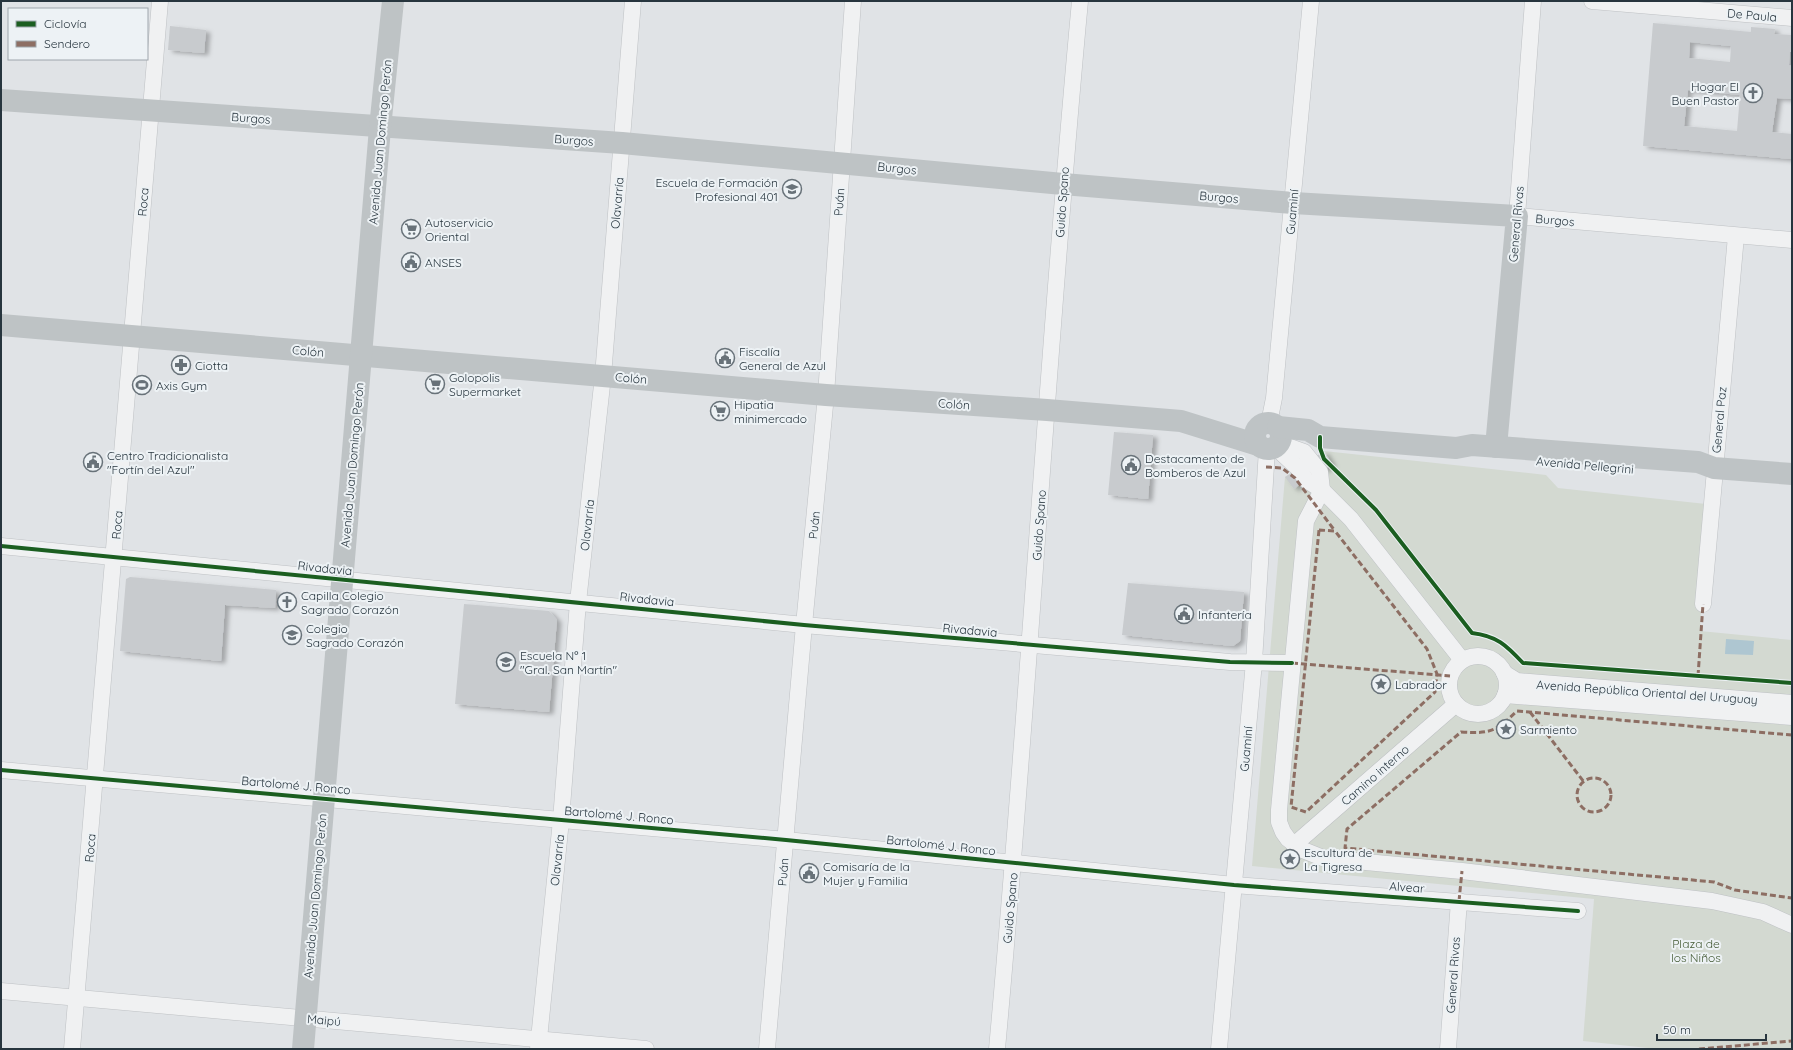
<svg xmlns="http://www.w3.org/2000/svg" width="1793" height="1050" font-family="Quicksand,sans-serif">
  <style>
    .green { fill: #d3d9d1 }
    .water { fill: #aec6d1 }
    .building { fill: #c8cbce; fill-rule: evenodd; filter: url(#shadow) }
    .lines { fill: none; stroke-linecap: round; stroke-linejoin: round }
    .street-casing { stroke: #bec1c4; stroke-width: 17 }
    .street { stroke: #f0f1f2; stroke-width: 16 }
    .secondary { stroke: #bec3c5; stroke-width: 22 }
    .quiet { stroke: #8d6e63; stroke-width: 3; stroke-dasharray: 6 3; stroke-linecap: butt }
    .cycleway-casing { stroke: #edf2f5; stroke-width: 6 }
    .cycleway { stroke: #1b5e20; stroke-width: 4 }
    .labels { text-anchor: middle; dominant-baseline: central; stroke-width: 4; stroke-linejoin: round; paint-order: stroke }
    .street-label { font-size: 12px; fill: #27353e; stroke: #edf2f5 }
    .poi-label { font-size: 12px; fill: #27353e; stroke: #edf2f5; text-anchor: start }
    .park-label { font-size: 12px; fill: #445a35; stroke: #edf2f5 }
  </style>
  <defs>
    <filter id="shadow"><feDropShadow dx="4.5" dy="2.5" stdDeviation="2" flood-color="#0004"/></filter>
  </defs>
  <rect width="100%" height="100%" fill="#e0e3e6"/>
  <path class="green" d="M1324,451L1546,475L1558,488L1706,504L1700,631L1792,640V1049H1657L1583,1041L1594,899L1252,866L1285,477Z"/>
  <path class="water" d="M1726,639L1754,641L1753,655L1725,654Z"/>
  <g class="building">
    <path d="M1653,23L1751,32V27L1775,29L1774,34L1792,35V52H1790L1789,65L1792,66V99L1777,98L1772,132L1792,134V159L1643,146ZM1690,42L1731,46L1730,62L1689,58ZM1688,90L1740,95L1737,131L1684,126Z"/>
    <path d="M170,26L206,30L204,53L168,50Z"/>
    <path d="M1114,432L1153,435L1148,499L1108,495Z"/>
    <path d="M1324,451L1332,464L1322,471L1314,458Z"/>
    <path d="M1295,471L1303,482L1294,489L1285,477Z"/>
    <path d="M130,577L276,590L275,608L225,605L221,661L120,651L126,579Z"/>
    <path d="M1128,583L1244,592L1240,641L1233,646L1122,635Z"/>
    <path d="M464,604L549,611L557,620L549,712L455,704Z"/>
  </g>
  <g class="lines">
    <defs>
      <g id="street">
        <path d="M1533,1L1517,216L1792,240"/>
        <path d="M1592,1L1792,18"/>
        <path d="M1269,423L1274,398L1311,1"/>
        <path d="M1279,443L1304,452L1320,472L1322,490L1306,521L1279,810V822L1283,832L1288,839L1303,850L1323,858L1462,871L1712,901L1763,912L1792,925"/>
        <path d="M1275,447L1298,468L1306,480L1322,490L1351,519L1462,660"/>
        <path d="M1,546L804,625L1230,662L1292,663"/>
        <path d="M1703,604L1736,236"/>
        <circle cx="1478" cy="685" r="29"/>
        <path d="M1504,673L1517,681L1792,703"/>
        <path d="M1505,695L1792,717"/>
        <path d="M1,770L786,840L1234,885L1578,911"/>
        <path d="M1294,845L1456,704"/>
        <path d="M1,991L646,1049"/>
        <path d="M72,1049L160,1"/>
        <path d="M538,1049L561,820L578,602L603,376L633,1"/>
        <path d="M767,1049L804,625L826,395L853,1"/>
        <path d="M997,1049C1029,700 1047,350 1080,1"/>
        <path d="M1219,1049L1254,662L1267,449"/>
        <path d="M1448,1049L1459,901"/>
      </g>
    </defs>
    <use href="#street" class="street-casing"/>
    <use href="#street" class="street"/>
    <g class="secondary">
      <path d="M1,100L622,143L1063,184L1293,203L1517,216L1496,447"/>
      <path d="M1,325L826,395L1047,410L1181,421L1258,445"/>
      <circle cx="1268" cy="436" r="13"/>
      <path d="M1278,427L1308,430L1320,437L1456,448L1472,445L1698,462L1714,468L1792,474"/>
      <path d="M303,1049L380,128L393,1"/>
    </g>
    <g class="quiet">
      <path d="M1266,467L1282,468L1295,478L1335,531"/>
      <path d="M1319,530L1335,531L1427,649L1437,674L1435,692L1306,812L1291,807Z"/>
      <path d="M1292,663L1450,676"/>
      <path d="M1698,676L1703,604"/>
      <path d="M1530,712L1584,782"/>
      <path d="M1792,735L1517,711C1496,731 1492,734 1461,732L1347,829L1345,848L1714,882L1735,890L1792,898"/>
      <circle cx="1594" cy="795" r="17"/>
      <path d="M1459,901L1462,871"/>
      <path d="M1699,1049L1792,1041"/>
    </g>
    <defs>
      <g id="cycleway">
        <path d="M1320,437V448L1324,459L1376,510L1472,633C1497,636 1506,645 1523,663L1792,683"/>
        <path d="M1,546L804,625L1230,662L1292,663"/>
        <path d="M1,770L786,840L1234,885L1578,911"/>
      </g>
    </defs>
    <use href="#cycleway" class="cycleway-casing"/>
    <use href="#cycleway" class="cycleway"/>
  </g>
  <defs>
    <symbol id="church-ring" viewBox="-11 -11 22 22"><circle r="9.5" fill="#edf2f5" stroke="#687279" stroke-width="1.5"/><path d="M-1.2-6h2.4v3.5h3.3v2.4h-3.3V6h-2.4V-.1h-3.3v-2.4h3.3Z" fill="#687279"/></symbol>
    <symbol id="school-ring" viewBox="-11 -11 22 22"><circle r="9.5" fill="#edf2f5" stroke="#687279" stroke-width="1.5"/><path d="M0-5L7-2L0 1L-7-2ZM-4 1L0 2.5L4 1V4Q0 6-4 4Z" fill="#687279"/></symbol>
    <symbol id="supermarket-ring" viewBox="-11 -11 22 22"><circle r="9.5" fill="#edf2f5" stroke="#687279" stroke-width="1.5"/><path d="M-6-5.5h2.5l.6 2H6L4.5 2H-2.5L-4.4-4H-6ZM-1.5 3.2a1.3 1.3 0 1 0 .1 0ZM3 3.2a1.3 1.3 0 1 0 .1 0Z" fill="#687279"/></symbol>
    <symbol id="civic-ring" viewBox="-11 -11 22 22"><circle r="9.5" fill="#edf2f5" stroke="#687279" stroke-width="1.5"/><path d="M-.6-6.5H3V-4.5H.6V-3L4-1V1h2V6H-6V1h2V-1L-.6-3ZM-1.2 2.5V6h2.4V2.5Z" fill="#687279"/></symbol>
    <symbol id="pharmacy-ring" viewBox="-11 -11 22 22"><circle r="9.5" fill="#edf2f5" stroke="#687279" stroke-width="1.5"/><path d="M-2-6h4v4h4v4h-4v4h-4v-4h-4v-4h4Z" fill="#687279"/></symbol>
    <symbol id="stadium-ring" viewBox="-11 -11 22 22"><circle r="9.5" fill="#edf2f5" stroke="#687279" stroke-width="1.5"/><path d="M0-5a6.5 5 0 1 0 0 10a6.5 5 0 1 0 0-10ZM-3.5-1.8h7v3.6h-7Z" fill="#687279"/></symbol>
    <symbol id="sight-ring" viewBox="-11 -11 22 22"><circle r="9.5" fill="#edf2f5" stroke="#687279" stroke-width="1.5"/><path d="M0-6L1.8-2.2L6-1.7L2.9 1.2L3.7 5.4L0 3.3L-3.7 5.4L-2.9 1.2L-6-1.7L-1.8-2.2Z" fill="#687279"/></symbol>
  </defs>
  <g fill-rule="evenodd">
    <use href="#church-ring" x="1742" y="82" width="22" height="22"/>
    <use href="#school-ring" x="781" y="178" width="22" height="22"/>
    <use href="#supermarket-ring" x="400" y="218" width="22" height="22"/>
    <use href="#civic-ring" x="400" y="251" width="22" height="22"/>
    <use href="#civic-ring" x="714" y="347" width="22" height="22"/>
    <use href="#pharmacy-ring" x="170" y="354" width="22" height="22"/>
    <use href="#supermarket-ring" x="424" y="373" width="22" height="22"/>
    <use href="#stadium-ring" x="131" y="374" width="22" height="22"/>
    <use href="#supermarket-ring" x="709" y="400" width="22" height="22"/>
    <use href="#civic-ring" x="82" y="451" width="22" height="22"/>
    <use href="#civic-ring" x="1120" y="454" width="22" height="22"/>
    <use href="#church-ring" x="276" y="591" width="22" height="22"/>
    <use href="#civic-ring" x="1173" y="603" width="22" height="22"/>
    <use href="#school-ring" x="281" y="624" width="22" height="22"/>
    <use href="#school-ring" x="495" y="651" width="22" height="22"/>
    <use href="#sight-ring" x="1370" y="673" width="22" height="22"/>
    <use href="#sight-ring" x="1495" y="718" width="22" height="22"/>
    <use href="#sight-ring" x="1279" y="848" width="22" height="22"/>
    <use href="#civic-ring" x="798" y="862" width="22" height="22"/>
  </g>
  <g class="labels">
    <g class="street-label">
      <text transform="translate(1752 15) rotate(5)">De Paula</text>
      <text transform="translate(251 118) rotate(4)">Burgos</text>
      <text transform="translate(574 140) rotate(4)">Burgos</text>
      <text transform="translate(380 142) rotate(-85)">Avenida Juan Domingo Perón</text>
      <text transform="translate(897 168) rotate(6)">Burgos</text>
      <text transform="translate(1219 197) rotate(5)">Burgos</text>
      <text transform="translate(143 202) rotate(-85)">Roca</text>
      <text transform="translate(839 202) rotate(-86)">Puán</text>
      <text transform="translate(1062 202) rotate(-86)">Guido Spano</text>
      <text transform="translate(617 203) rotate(-85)">Olavarría</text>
      <text transform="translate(1292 212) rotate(-85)">Guaminí</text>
      <text transform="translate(1555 220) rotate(5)">Burgos</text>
      <text transform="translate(1516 224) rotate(-85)">General Rivas</text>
      <text transform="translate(308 351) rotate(5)">Colón</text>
      <text transform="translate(631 378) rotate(5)">Colón</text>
      <text transform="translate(954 404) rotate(4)">Colón</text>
      <text transform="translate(1719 420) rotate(-85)">General Paz</text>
      <text transform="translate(352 465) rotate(-85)">Avenida Juan Domingo Perón</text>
      <text transform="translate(1585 465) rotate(5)">Avenida Pellegrini</text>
      <text transform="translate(117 525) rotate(-85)">Roca</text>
      <text transform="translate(587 525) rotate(-84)">Olavarría</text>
      <text transform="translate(814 525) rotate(-84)">Puán</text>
      <text transform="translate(1039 525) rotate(-86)">Guido Spano</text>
      <text transform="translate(325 568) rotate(6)">Rivadavia</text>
      <text transform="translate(647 599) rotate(6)">Rivadavia</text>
      <text transform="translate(970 630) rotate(5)">Rivadavia</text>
      <text transform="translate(1647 692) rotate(4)">Avenida República Oriental del Uruguay</text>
      <text transform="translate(1246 749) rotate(-85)">Guaminí</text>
      <text transform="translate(1375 775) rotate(-41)">Camino interno</text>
      <text transform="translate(296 785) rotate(5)">Bartolomé J. Ronco</text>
      <text transform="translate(619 815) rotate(5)">Bartolomé J. Ronco</text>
      <text transform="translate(941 845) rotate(6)">Bartolomé J. Ronco</text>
      <text transform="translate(90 848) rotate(-85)">Roca</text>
      <text transform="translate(557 860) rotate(-84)">Olavarría</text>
      <text transform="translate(783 872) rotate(-85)">Puán</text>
      <text transform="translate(1407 887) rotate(4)">Alvear</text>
      <text transform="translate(315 896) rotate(-85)">Avenida Juan Domingo Perón</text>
      <text transform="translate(1010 908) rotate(-85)">Guido Spano</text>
      <text transform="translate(1453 975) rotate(-86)">General Rivas</text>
      <text transform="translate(324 1020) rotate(5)">Maipú</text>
    </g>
    <g class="poi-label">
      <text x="1739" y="86" text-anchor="end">Hogar El<tspan x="1739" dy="14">Buen Pastor</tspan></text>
      <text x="778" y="182" text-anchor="end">Escuela de Formación<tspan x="778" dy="14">Profesional 401</tspan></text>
      <text x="425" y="222">Autoservicio<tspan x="425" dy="14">Oriental</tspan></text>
      <text x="425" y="262">ANSES</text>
      <text x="739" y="351">Fiscalía<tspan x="739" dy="14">General de Azul</tspan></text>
      <text x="195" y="365">Ciotta</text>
      <text x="449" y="377">Golopolis<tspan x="449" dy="14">Supermarket</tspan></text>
      <text x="156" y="385">Axis Gym</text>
      <text x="734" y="404">Hipatia<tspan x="734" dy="14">minimercado</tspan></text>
      <text x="107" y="455">Centro Tradicionalista<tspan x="107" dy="14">"Fortín del Azul"</tspan></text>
      <text x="1145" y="458">Destacamento de<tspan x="1145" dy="14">Bomberos de Azul</tspan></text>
      <text x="301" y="595">Capilla Colegio<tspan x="301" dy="14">Sagrado Corazón</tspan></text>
      <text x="1198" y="614">Infantería</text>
      <text x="306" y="628">Colegio<tspan x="306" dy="14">Sagrado Corazón</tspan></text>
      <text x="520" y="655">Escuela Nº 1<tspan x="520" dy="14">"Gral. San Martín"</tspan></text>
      <text x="1395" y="684">Labrador</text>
      <text x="1520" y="729">Sarmiento</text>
      <text x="1304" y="852">Escultura de<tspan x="1304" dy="14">La Tigresa</tspan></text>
      <text x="823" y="866">Comisaría de la<tspan x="823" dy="14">Mujer y Familia</tspan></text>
    </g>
    <g class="park-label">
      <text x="1696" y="943">Plaza de<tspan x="1696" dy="14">los Niños</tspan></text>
    </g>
  </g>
  <rect width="1793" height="1050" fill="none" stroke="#27353e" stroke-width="4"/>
  <rect x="8" y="8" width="140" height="52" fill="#edf2f5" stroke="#9ea6ac"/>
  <rect x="16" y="21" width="20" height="6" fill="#1b5e20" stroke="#9ea6ac"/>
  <text x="44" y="28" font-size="12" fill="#27353e">Ciclovía</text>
  <rect x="16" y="41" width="20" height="6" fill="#8d6e63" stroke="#9ea6ac"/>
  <text x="44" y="48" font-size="12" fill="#27353e">Sendero</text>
  <path d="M1657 1034v6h109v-6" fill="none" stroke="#27353e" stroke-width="2"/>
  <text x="1663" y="1034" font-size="12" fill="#27353e" stroke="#edf2f5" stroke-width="3" paint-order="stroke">50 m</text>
</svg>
